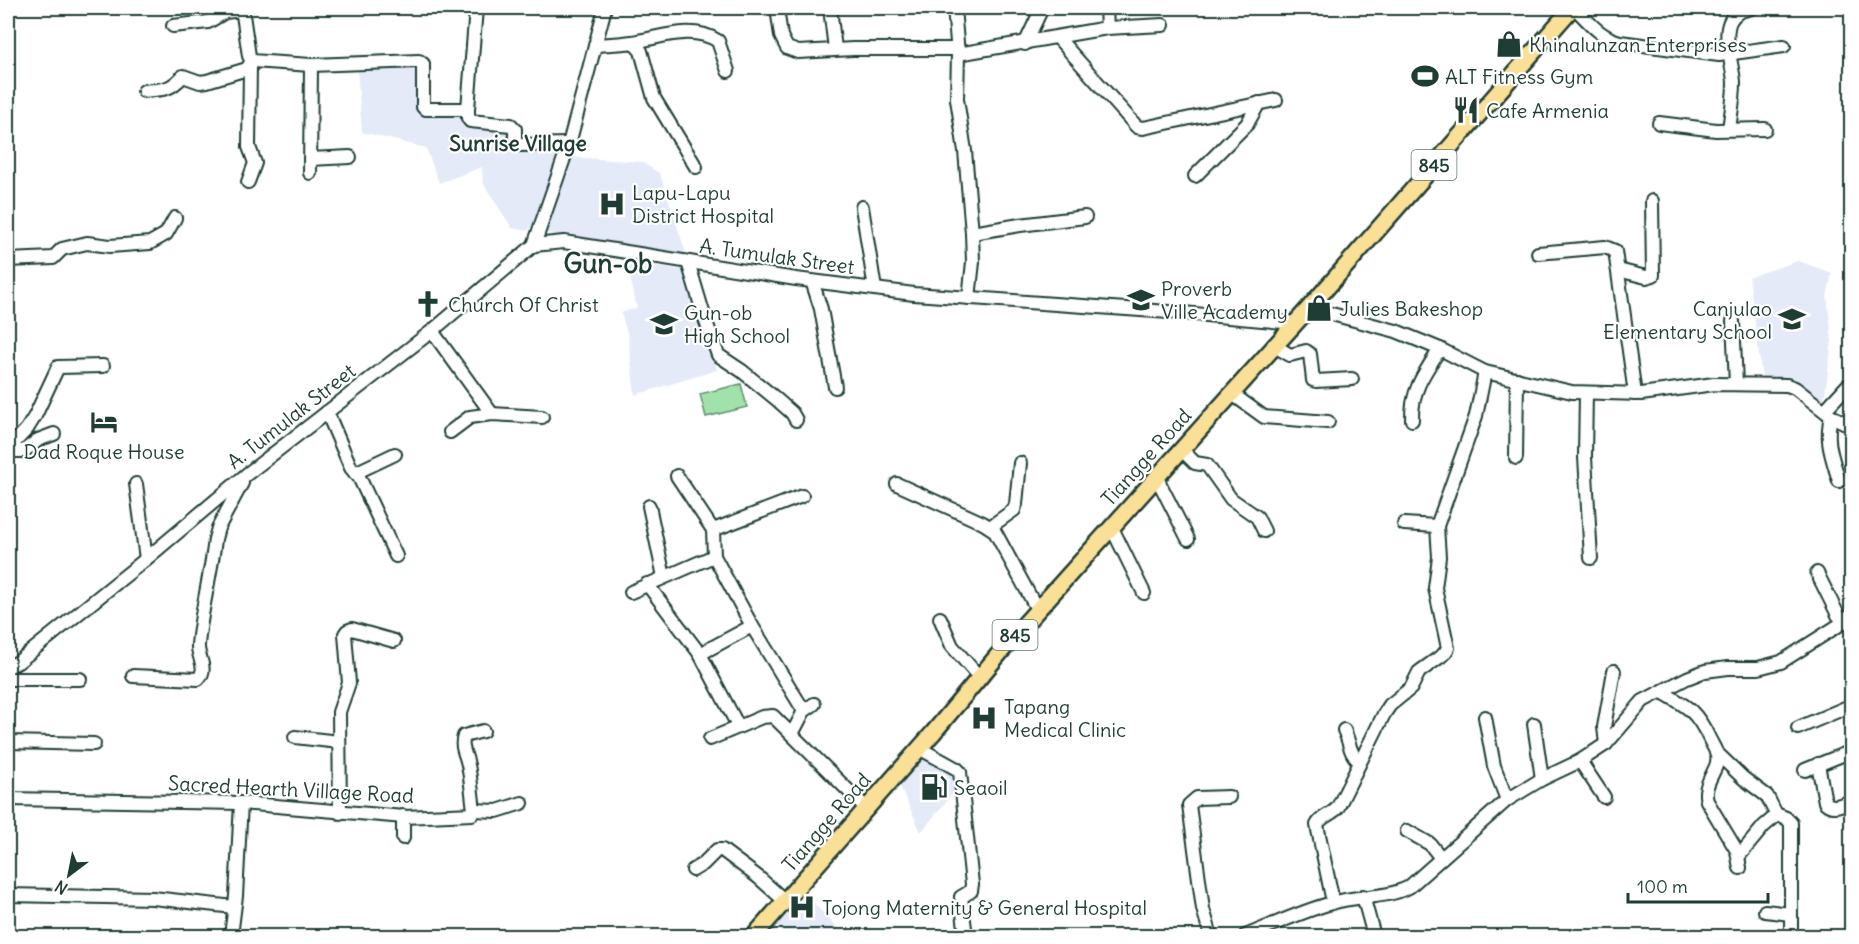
<svg xmlns="http://www.w3.org/2000/svg" width="1859" height="944" font-family="Delius,sans-serif">
  <style>
    .built { fill: #e4eaf8 }
    .green { fill: #a1e2ac; stroke: #609070; stroke-width: 1.5 }
    .lines { fill: none; stroke-linecap: round; stroke-linejoin: round }
    .minor-casing { stroke: #1f3d34; stroke-width: 16 }
    .major-casing { stroke: #1f3d34; stroke-width: 20 }
    .minor { stroke: #fff; stroke-width: 12 }
    .major { stroke: #fadf96; stroke-width: 15 }
    .labels { text-anchor: middle; dominant-baseline: central; stroke-width: 4.5; stroke-linejoin: round; paint-order: stroke }
    .shield { fill: #fff; stroke: #627771; stroke-width: 1.5 }
    .shield-label { font-size: 18px; font-weight: bold; fill: #1f3d34 }
    .poi-label { font-size: 20px; fill: #1f3d34; stroke: #fff; text-anchor: start }
    .street-label { font-size: 20px; fill: #1f3d34; stroke: #fff }
    .neighbourhood-label { font-size: 21px; font-weight: bold; fill: #1f3d34; stroke: #fff }
    .district-label { font-size: 26px; font-weight: bold; fill: #1f3d34; stroke: #fff }
  </style>
  <rect width="100%" height="100%" fill="#fff"/>
  <filter id="ink" filterUnits="userSpaceOnUse"><feTurbulence type="fractalNoise" baseFrequency=".0167" numOctaves="2"/><feDisplacementMap in="SourceGraphic" scale="12" xChannelSelector="R" yChannelSelector="G"/><feConvolveMatrix kernelMatrix="1 2 1 2 8 2 1 2 1" color-interpolation-filters="sRGB"/></filter>
  <g filter="url(#ink)">
    <g class="built">
      <path d="M419,67L417,105L462,114L470,125L511,132L513,150L558,151L535,224L527,231L512,228L483,183L482,167L439,183L426,148L362,132L357,69Z"/>
      <path d="M569,157L642,162L660,174L687,256L546,233Z"/>
      <path d="M1798,261L1832,273L1827,296L1832,341L1824,400L1793,382L1762,378L1749,277Z"/>
      <path d="M630,262L689,271L717,370L635,395L628,336L621,313L637,308L629,273Z"/>
      <path d="M923,753L958,771L959,786L921,832L898,782Z"/>
      <path d="M803,892L841,932L837,936H786L772,921Z"/>
    </g>
    <path class="green" d="M741,384L747,407L706,417L700,394Z"/>
    <g class="lines">
      <defs>
        <g id="minor">
          <path d="M242,8L249,56L252,61L311,65L419,61L423,64V107L426,109H468V118L470,121L511,125L515,129V142L518,145L569,144"/>
          <path d="M777,8L781,36L787,48L798,52L853,49H957"/>
          <path d="M830,8L835,49"/>
          <path d="M954,8L958,54L957,99L965,151L972,233L973,262L969,298"/>
          <path d="M1106,8L1107,28"/>
          <path d="M1575,8C1589,22 1600,37 1620,42L1719,55L1784,46"/>
          <path d="M173,26L208,22L225,12L242,10"/>
          <path d="M1058,38L1137,127L1143,128L1276,100"/>
          <path d="M633,42L641,51L654,98L696,167"/>
          <path d="M1025,44L1042,8"/>
          <path d="M595,45C607,44 620,44 632,42C661,38 691,24 718,41L728,71"/>
          <path d="M958,54L1107,28L1163,25"/>
          <path d="M144,91C164,89 169,91 183,76L200,82L207,81L247,69L252,61"/>
          <path d="M468,109L476,8"/>
          <path d="M1659,123L1716,130L1765,129"/>
          <path d="M1729,129C1731,114 1734,98 1734,83C1734,65 1716,24 1739,12C1742,10 1748,9 1752,8"/>
          <path d="M310,159L350,157"/>
          <path d="M310,173L311,65"/>
          <path d="M1195,176L1247,124L1259,103"/>
          <path d="M248,182L255,163L249,147L250,66"/>
          <path d="M862,207L875,289"/>
          <path d="M972,233L1020,225L1085,217"/>
          <path d="M534,245L569,144L605,8"/>
          <path d="M1538,253L1605,247L1615,251L1635,394"/>
          <path d="M8,260L53,258L62,249L87,243L110,246L150,243L166,234L175,218"/>
          <path d="M688,262L705,319L718,355L742,371L775,398L792,413L796,420"/>
          <path d="M1618,270L1646,277L1653,275L1652,201"/>
          <path d="M812,281L821,309L835,387"/>
          <path d="M1309,308L1396,331L1440,349L1485,372L1572,392L1641,394L1714,384L1787,385L1795,388L1831,416L1852,426"/>
          <path d="M1733,321L1736,383"/>
          <path d="M432,331L492,414"/>
          <path d="M1273,345L1290,355L1306,351L1310,354L1313,380L1316,381L1352,379"/>
          <path d="M1231,393L1264,417L1328,422"/>
          <path d="M1586,393L1585,457L1591,558"/>
          <path d="M1825,410L1847,386L1852,384"/>
          <path d="M327,412L351,468L359,477L396,556"/>
          <path d="M1831,416C1825,442 1832,456 1839,481"/>
          <path d="M1412,420C1411,390 1425,372 1440,349"/>
          <path d="M450,432L470,417L492,414L542,417"/>
          <path d="M8,449L27,429L35,416L58,367L103,366"/>
          <path d="M1182,450L1195,463L1207,465L1231,499L1257,517L1264,531"/>
          <path d="M8,451H24L38,440L54,434"/>
          <path d="M1516,458L1517,379"/>
          <path d="M355,473L395,454"/>
          <path d="M677,476L713,530L714,556L752,626L804,711"/>
          <path d="M1157,478L1188,539"/>
          <path d="M136,484L146,559"/>
          <path d="M897,484L983,523L994,530L1038,611"/>
          <path d="M649,506L664,577"/>
          <path d="M1404,524L1437,526"/>
          <path d="M990,527L1014,510L1016,504L1020,463"/>
          <path d="M1112,528L1144,593"/>
          <path d="M713,530L802,496"/>
          <path d="M1817,573L1838,615L1844,622"/>
          <path d="M647,584L700,654L738,726"/>
          <path d="M631,592L714,556"/>
          <path d="M940,618L952,646L980,678"/>
          <path d="M700,654L752,626"/>
          <path d="M8,667L18,662L146,559L247,474L432,331L534,245L564,242L796,279L914,294L1183,313L1295,323"/>
          <path d="M133,676L198,679C209,669 197,657 198,645C201,610 211,575 215,539L218,528L242,483"/>
          <path d="M8,679H80"/>
          <path d="M1662,692C1689,707 1697,712 1710,740C1715,750 1720,755 1716,766C1711,778 1703,788 1707,801L1737,851L1740,868"/>
          <path d="M1485,717L1494,766L1507,800"/>
          <path d="M1534,724L1542,779"/>
          <path d="M1798,728L1852,705"/>
          <path d="M1344,730C1350,742 1349,754 1360,762"/>
          <path d="M792,734L804,711L814,704"/>
          <path d="M295,737L339,742"/>
          <path d="M710,739L762,717L773,716L866,808"/>
          <path d="M8,742L94,744"/>
          <path d="M1606,744L1604,727L1614,671"/>
          <path d="M919,748L957,769L960,772L972,884L971,891L961,897L966,936"/>
          <path d="M1718,754L1743,778L1767,796L1776,814L1786,818L1791,823V936"/>
          <path d="M1580,761L1604,797"/>
          <path d="M1818,764L1825,802C1833,810 1842,804 1852,801"/>
          <path d="M1805,770L1852,751"/>
          <path d="M8,799L241,803L404,817L472,814L474,810C472,795 471,780 468,765C466,754 460,747 464,736L483,731"/>
          <path d="M474,810L497,811L522,803"/>
          <path d="M340,813L339,712L349,683L345,634L347,631L352,629L394,641"/>
          <path d="M403,816V838"/>
          <path d="M1407,831L1430,844L1441,858"/>
          <path d="M1739,856L1764,826L1777,815"/>
          <path d="M693,870L703,864L717,850H722L758,877L785,901"/>
          <path d="M8,895L153,898L234,907"/>
          <path d="M1363,896L1374,936"/>
          <path d="M1333,902L1317,825C1321,816 1332,815 1338,807L1384,714L1390,705L1411,688L1419,672L1444,654L1448,648L1435,588L1439,557L1437,526L1476,416L1485,372"/>
          <path d="M1765,911L1791,914"/>
          <path d="M231,936L236,896L241,803"/>
          <path d="M1211,936L1203,909L1189,805L1197,798L1229,797"/>
          <path d="M1245,936C1273,925 1302,911 1332,903C1357,895 1386,899 1409,887L1507,800L1542,779L1580,761L1606,744L1643,701L1687,678L1705,671L1728,668H1758L1781,662L1844,622L1852,614"/>
        </g>
        <path id="major" d="M754,936L933,733L1014,636L1309,308L1572,8"/>
      </defs>
      <use href="#minor" class="minor-casing"/>
      <use href="#major" class="major-casing"/>
      <use href="#minor" class="minor"/>
      <use href="#major" class="major"/>
    </g>
  </g>
  <defs>
    <symbol id="shop-bare" viewBox="-9 -9 18 18"><path d="M-5-2.5h2.3a2.7 3.5 0 0 1 5.4 0H5L5.5 6h-11ZM-1.5-2.5h3a1.5 2.3 0 0 0-3 0Z" fill="#1f3d34" stroke="#fff" stroke-width="2.5" paint-order="stroke"/></symbol>
    <symbol id="stadium-bare" viewBox="-9 -9 18 18"><path d="M0-5a6.5 5 0 1 0 0 10a6.5 5 0 1 0 0-10ZM-3.5-1.8h7v3.6h-7Z" fill="#1f3d34" stroke="#fff" stroke-width="2.5" paint-order="stroke"/></symbol>
    <symbol id="restaurant-bare" viewBox="-9 -9 18 18"><path d="M-5-6h1v4h1v-4h1v4h1v-4h1v5L-1.5 .5V6h-2V.5L-5-1ZM5-6V6H3V1.5H1.5Q1.5-4 5-6Z" fill="#1f3d34" stroke="#fff" stroke-width="2.5" paint-order="stroke"/></symbol>
    <symbol id="hospital-bare" viewBox="-9 -9 18 18"><path d="M-5-5h3v3.5h4V-5h3V5h-3V1.5h-4V5h-3Z" fill="#1f3d34" stroke="#fff" stroke-width="2.5" paint-order="stroke"/></symbol>
    <symbol id="school-bare" viewBox="-9 -9 18 18"><path d="M0-5L7-2L0 1L-7-2ZM-4 1L0 2.5L4 1V4Q0 6-4 4Z" fill="#1f3d34" stroke="#fff" stroke-width="2.5" paint-order="stroke"/></symbol>
    <symbol id="church-bare" viewBox="-9 -9 18 18"><path d="M-1.2-6h2.4v3.5h3.3v2.4h-3.3V6h-2.4V-.1h-3.3v-2.4h3.3Z" fill="#1f3d34" stroke="#fff" stroke-width="2.5" paint-order="stroke"/></symbol>
    <symbol id="hotel-bare" viewBox="-9 -9 18 18"><path d="M-6-4.5h1.5V1H6V5H4.5V3h-9V5H-6ZM-4 0a1.8 1.8 0 1 1 3.6 0ZM.5 0V-2.5h3Q6-2.5 6 0Z" fill="#1f3d34" stroke="#fff" stroke-width="2.5" paint-order="stroke"/></symbol>
    <symbol id="fuel-bare" viewBox="-9 -9 18 18"><path d="M-5.5-6h7V0h2V4h1.3V-2.5L3-4.5l.8-.8L6-3V5H2.5V1h-1V6h-7ZM-4.2-4.7v3.2H.2V-4.7Z" fill="#1f3d34" stroke="#fff" stroke-width="2.5" paint-order="stroke"/></symbol>
  </defs>
  <g fill-rule="evenodd">
    <use href="#shop-bare" x="1490" y="25" width="38" height="38"/>
    <use href="#stadium-bare" x="1406" y="57" width="38" height="38"/>
    <use href="#restaurant-bare" x="1447" y="91" width="38" height="38"/>
    <use href="#hospital-bare" x="593" y="185" width="38" height="38"/>
    <use href="#school-bare" x="1122" y="281" width="38" height="38"/>
    <use href="#church-bare" x="409" y="285" width="38" height="38"/>
    <use href="#shop-bare" x="1300" y="289" width="38" height="38"/>
    <use href="#school-bare" x="1773" y="300" width="38" height="38"/>
    <use href="#school-bare" x="645" y="305" width="38" height="38"/>
    <use href="#hotel-bare" x="85" y="403" width="38" height="38"/>
    <use href="#hospital-bare" x="965" y="699" width="38" height="38"/>
    <use href="#fuel-bare" x="915" y="768" width="38" height="38"/>
    <use href="#hospital-bare" x="783" y="888" width="38" height="38"/>
  </g>
  <g class="labels">
    <g class="shield">
      <rect x="1411.5" y="150" width="45" height="30" rx="4.5"/>
      <rect x="992.5" y="620" width="45" height="30" rx="4.5"/>
    </g>
    <g class="shield-label">
      <text x="1434" y="165">845</text>
      <text x="1015" y="635">845</text>
    </g>
    <g class="poi-label">
      <text x="1529" y="44">Khinalunzan Enterprises</text>
      <text x="1445" y="76">ALT Fitness Gym</text>
      <text x="1486" y="110">Cafe Armenia</text>
      <text x="632" y="192">Lapu-Lapu<tspan x="632" dy="23">District Hospital</tspan></text>
      <text x="1161" y="288">Proverb<tspan x="1161" dy="23">Ville Academy</tspan></text>
      <text x="448" y="304">Church Of Christ</text>
      <text x="1339" y="308">Julies Bakeshop</text>
      <text x="1772" y="308" text-anchor="end">Canjulao<tspan x="1772" dy="23">Elementary School</tspan></text>
      <text x="684" y="312">Gun-ob<tspan x="684" dy="23">High School</tspan></text>
      <text x="104" y="451" text-anchor="middle">Dad Roque House</text>
      <text x="1004" y="706">Tapang<tspan x="1004" dy="23">Medical Clinic</tspan></text>
      <text x="954" y="787">Seaoil</text>
      <text x="822" y="907">Tojong Maternity &amp; General Hospital</text>
    </g>
    <g class="street-label">
      <text transform="translate(777 256) rotate(8)">A. Tumulak Street</text>
      <text transform="translate(291 416) rotate(-38)">A. Tumulak Street</text>
      <text transform="translate(1146 457) rotate(-48)">Tiangge Road</text>
      <text transform="translate(291 789) rotate(3)">Sacred Hearth Village Road</text>
      <text transform="translate(826 822) rotate(-49)">Tiangge Road</text>
    </g>
    <g class="neighbourhood-label">
      <text x="518" y="143">Sunrise Village</text>
    </g>
    <g class="district-label">
      <text x="608" y="263">Gun-ob</text>
    </g>
  </g>
  <rect width="1859" height="944" fill="none" stroke="#fff" stroke-width="30"/>
  <rect x="15" y="15" width="1829" height="914" fill="none" stroke="#1f3d34" stroke-width="2" filter="url(#ink)"/>
  <g transform="translate(69 875) rotate(212)" stroke="#ffffff" stroke-width="4.5" paint-order="stroke">
  <path d="M0-4.5L10 22L0 15L-10 22Z" fill="#1f3d34"/>
  <text y="-9" font-size="16" font-weight="bold" text-anchor="middle" fill="#1f3d34">N</text>
  </g>
  <path d="M1628 893v9h140v-9" fill="none" stroke="#1f3d34" stroke-width="3"/>
  <text x="1637" y="893" font-size="18" fill="#1f3d34" stroke="#ffffff" stroke-width="4.5" paint-order="stroke">100 m</text>
</svg>
